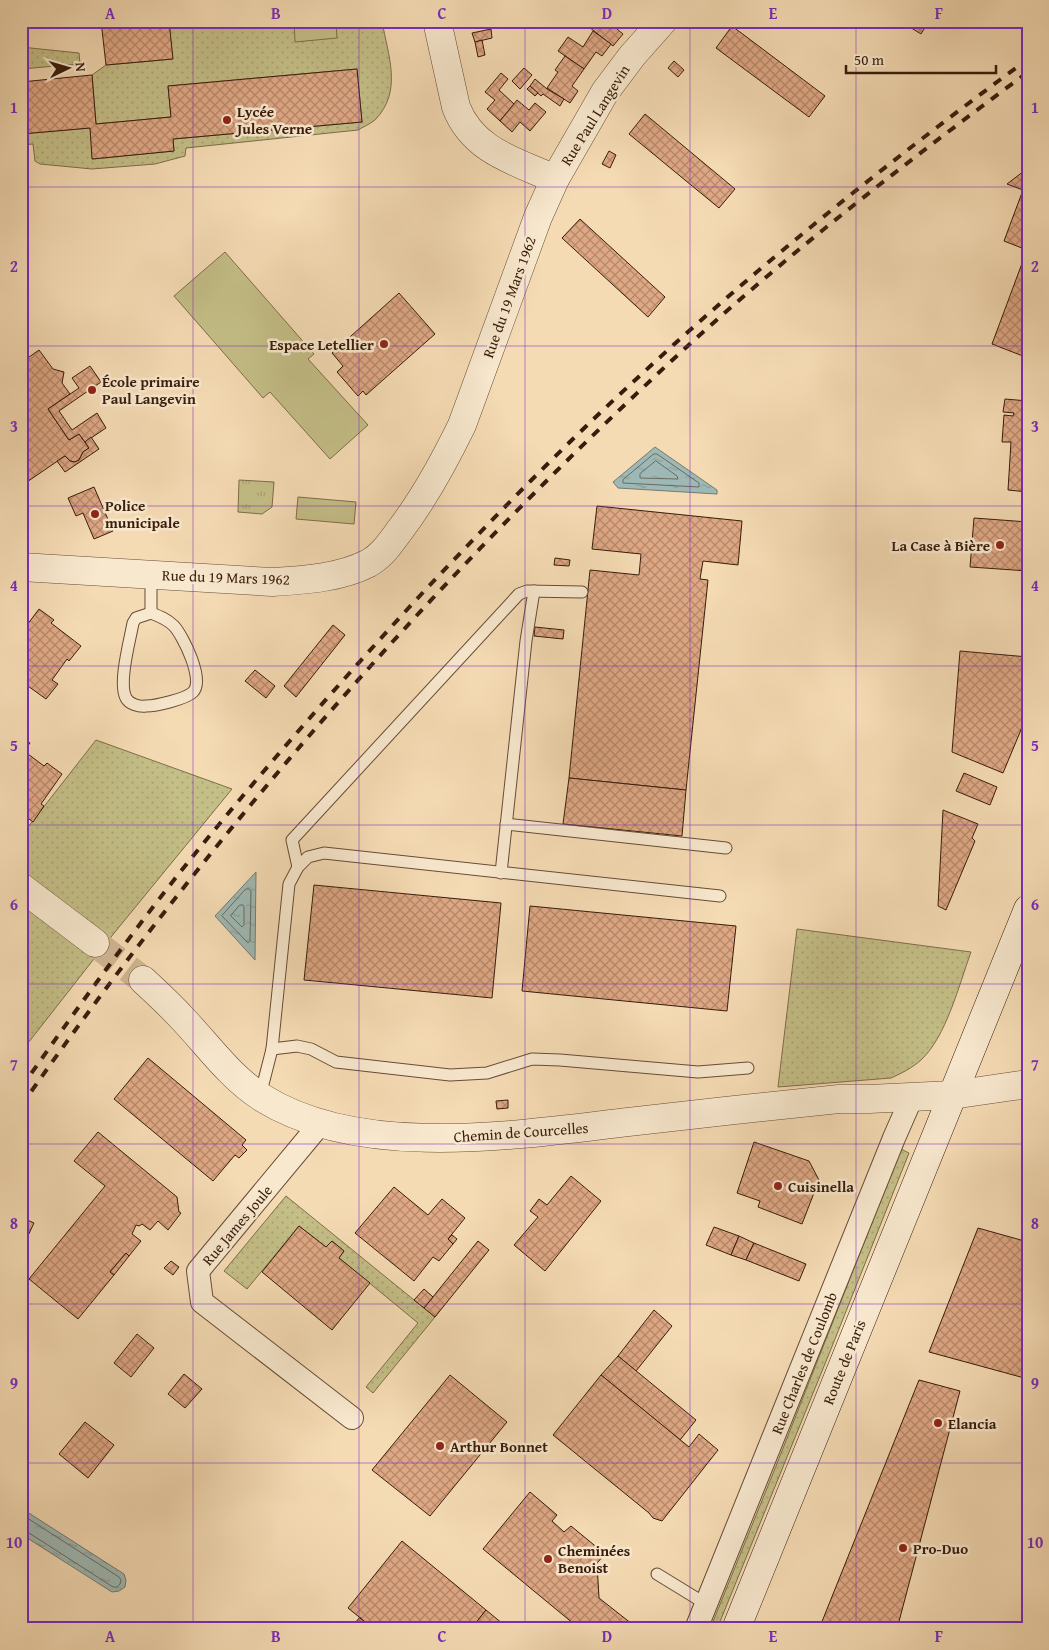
<svg xmlns="http://www.w3.org/2000/svg" width="1049" height="1650" font-family="'Gentium Book Plus',serif">
  <style>
    .grass { fill: url(#grass-dots); stroke: #7e6d49 }
    .park { fill: url(#park-tufts); stroke: #7e6d49 }
    .garden { fill: #c4be87; stroke: #7e6d49 }
    .water { fill: url(#water-ripples); stroke: #757a71 }
    .lines { fill: none; stroke-linecap: round; stroke-linejoin: round }
    .shore { stroke: #6b6a60; stroke-width: 1 }
    .building { fill: url(#building-cross-hatch); stroke: #381c0b }
    .tertiary-tunnel { stroke: #cfb592; stroke-width: 28; stroke-dasharray: 28 14; stroke-linecap: butt }
    .service-casing { stroke: #674c35; stroke-width: 13 }
    .minor-casing { stroke: #674c35; stroke-width: 24 }
    .tertiary-casing { stroke: #674c35; stroke-width: 29 }
    .secondary-casing { stroke: #381c0b; stroke-width: 29 }
    .service { stroke: #f8e8ce; stroke-width: 11 }
    .minor { stroke: #f8e8ce; stroke-width: 22 }
    .tertiary { stroke: #f8e8ce; stroke-width: 28 }
    .secondary { stroke: #f8e8ce; stroke-width: 28 }
    .rail { stroke: #381c0b; stroke-width: 4; stroke-dasharray: 9 9; stroke-linecap: butt }
    .grid { fill: none; stroke: #7b2cbf; stroke-width: 1; stroke-opacity: 0.55 }
    .poi-dot { fill: #8f2418; stroke: #f8e8ce; stroke-width: 2 }
    .labels { text-anchor: middle; dominant-baseline: central; stroke-width: 5; stroke-linejoin: round; paint-order: stroke }
    .poi-label { font-size: 15px; font-weight: bold; fill: #381c0b; stroke: #f8e8ce; text-anchor: start }
    .street-label { font-size: 15px; fill: #381c0b; stroke: #f8e8ce }
    .neatline { fill: none; stroke: #7b2cbf; stroke-width: 2 }
    .grid-label { font-size: 16px; text-anchor: middle; font-weight: bold; fill: #7b2cbf }
  </style>
  <defs>
    <pattern id="grass-dots" width="8" height="8" patternUnits="userSpaceOnUse" patternTransform="scale(1.25)"><rect width="8" height="8" fill="#c4be87"/><path d="M2 2h.1M6 6h.1" fill="none" stroke="#a9a373" stroke-width="1.8" stroke-linecap="round"/></pattern>
    <pattern id="park-tufts" width="24" height="20" patternUnits="userSpaceOnUse" patternTransform="scale(1.25)"><rect width="24" height="20" fill="#c4be87"/><path d="M3 7l-1-3M5 7V3M7 7l1-3M15 17l-1-3M17 17v-4M19 17l1-3" fill="none" stroke="#a9a373"/></pattern>
    <pattern id="water-ripples" width="26" height="14" patternUnits="userSpaceOnUse" patternTransform="scale(1.25)"><rect width="26" height="14" fill="#9eb9b5"/><path d="M2 4q2-2 4 0t4 0M15 11q2-2 4 0t4 0" fill="none" stroke="#899e9a"/></pattern>
    <pattern id="building-cross-hatch" width="8" height="8" patternUnits="userSpaceOnUse" patternTransform="scale(1.25)"><rect width="8" height="8" fill="#dfa885"/><path d="M0 0l8 8M0 8l8-8" fill="none" stroke="#b6886b"/></pattern>
  </defs>
  <rect width="100%" height="100%" fill="#f5dbb4"/>
  <filter id="stains"><feTurbulence type="fractalNoise" baseFrequency=".004" numOctaves="4"/><feColorMatrix values="0 0 0 0 .2 0 0 0 0 .09 0 0 0 0 .02 0 0 0 .5 -.17"/></filter>
  <radialGradient id="worn" r=".72"><stop offset=".6" stop-color="#630" stop-opacity="0"/><stop offset="1" stop-color="#630" stop-opacity=".3"/></radialGradient>
  <g class="grass">
    <path d="M169,21H382C388,56 403,91 375,120C370,124 363,127 358,130L186,148L185,156L155,164L92,169L40,164L35,161L33,144L21,145V134L90,128L93,159L174,151L173,139L362,122L357,69L168,86L171,117L96,124L92,75L106,65L172,59Z"/>
    <path d="M21,47L79,53L80,64L21,69Z"/>
    <path d="M96,740L232,789L115,932L21,1052V836Z"/>
    <path d="M797,929L971,952C959,985 946,1037 921,1060C912,1068 902,1073 891,1078L778,1087Z"/>
    <path d="M901,1149L909,1153L831,1349L717,1629H710L776,1466Z"/>
    <path d="M286,1196L435,1317L373,1393L366,1387L418,1323L339,1258L344,1251L332,1241L326,1247L299,1226L247,1289L224,1271Z"/>
  </g>
  <path class="park" d="M239,480L274,482L272,507L262,514L238,512Z"/>
  <g class="garden">
    <path d="M294,21H336L337,38L295,42Z"/>
    <path d="M225,252L314,354L308,359L368,425L330,459L270,392L263,398L174,296Z"/>
    <path d="M298,497L356,502L354,524L296,519Z"/>
  </g>
  <g class="water">
    <path d="M655,447L717,490V494L618,488L613,482Z"/>
    <path d="M256,872L255,960L215,916Z"/>
    <path d="M21,1508L124,1574L126,1580L125,1587L119,1591L112,1592L21,1534Z"/>
  </g>
  <g class="lines">
    <g class="shore">
      <path d="M654,454H657L699,483V487L623,483V480Z"/>
      <path d="M656,461L677,476L678,479L640,478V474Z"/>
      <path d="M246,889H249L251,891L250,941L248,943L222,916Z"/>
      <path d="M240,905H243L244,907V925L242,927L231,916Z"/>
      <path d="M21,1514L119,1577L121,1580L120,1584L117,1587H113L26,1531H21"/>
    </g>
  </g>
  <g class="building">
    <path d="M101,21H169L173,59L106,65Z"/>
    <path d="M594,21H623L617,29L623,34L613,46L589,27Z"/>
    <path d="M900,21H929L921,34Z"/>
    <path d="M732,26L825,96L809,117L716,48Z"/>
    <path d="M491,29L492,38L475,42L472,33Z"/>
    <path d="M593,31L611,44L602,56L596,52L584,69L558,51L568,37L583,47Z"/>
    <path d="M482,40L485,55L478,57L475,42Z"/>
    <path d="M565,56L584,69L572,86L578,91L570,103L547,88L558,72L555,70Z"/>
    <path d="M674,61L684,70L678,77L668,68Z"/>
    <path d="M524,68L532,75L520,89L512,81Z"/>
    <path d="M357,69L362,122L173,139L174,151L92,159L90,128L21,134V82L92,75L96,124L171,117L168,86Z"/>
    <path d="M501,73L508,79L499,90L514,104L500,121L487,109L495,100L485,92Z"/>
    <path d="M535,79L547,89L564,99L560,106L543,94L541,96L530,86Z"/>
    <path d="M530,86L538,93L535,96L527,89Z"/>
    <path d="M517,100L529,110L535,103L546,112L530,131L520,122L512,132L500,121Z"/>
    <path d="M645,114L735,189L719,208L629,134Z"/>
    <path d="M609,151L616,155L610,168L602,164Z"/>
    <path d="M1028,168V192L1007,184Z"/>
    <path d="M1023,190L1028,192V358L992,344L1027,250L1004,241Z"/>
    <path d="M580,219L665,297L648,317L562,238Z"/>
    <path d="M399,293L435,334L366,395L363,391L358,396L337,372L343,366L332,353Z"/>
    <path d="M39,350L53,369L64,372L62,383L70,394L48,409L69,440L79,434L89,448L83,452L79,460L75,462L70,461L65,456L21,486V360L22,362Z"/>
    <path d="M90,366L101,382L59,411L72,430L97,413L106,428L85,442L79,434L69,440L48,409L79,388L72,378Z"/>
    <path d="M1005,399L1028,401V492L1008,490L1011,442H1002L1004,415L1013,416L1014,413L1003,412Z"/>
    <path d="M91,437L99,449L65,472L57,461L65,456L70,461L75,462L79,460L83,452L89,448L85,442Z"/>
    <path d="M94,487L113,531L94,539L83,513L76,516L68,498Z"/>
    <path d="M597,506L742,521L738,565L703,561L700,579L708,580L686,790L569,778L590,570L639,575L641,554L592,549Z"/>
    <path d="M974,518L1028,522V571L970,567Z"/>
    <path d="M555,558L570,560L569,566L554,565Z"/>
    <path d="M39,609L54,620L51,623L81,646L69,661L67,659L52,680L58,684L46,699L21,681V633Z"/>
    <path d="M333,625L345,635L296,697L284,686Z"/>
    <path d="M535,627L564,630L563,639L534,636Z"/>
    <path d="M960,651L1028,657V713L1003,773L952,752Z"/>
    <path d="M255,670L275,686L266,698L245,681Z"/>
    <path d="M21,737L30,743L24,751L44,766L47,763L62,774L41,804L44,806L33,822L21,813Z"/>
    <path d="M964,773L997,787L990,805L956,791Z"/>
    <path d="M569,778L686,790L682,836L563,824Z"/>
    <path d="M943,810L978,824L972,838L975,841L946,910L938,906Z"/>
    <path d="M314,885L501,903L492,998L304,980Z"/>
    <path d="M530,906L736,926L727,1011L522,991Z"/>
    <path d="M148,1058L246,1140L242,1145L247,1150L239,1158L235,1155L213,1181L114,1099Z"/>
    <path d="M508,1100V1108L497,1109L496,1101Z"/>
    <path d="M98,1132L177,1197L179,1212L181,1213L168,1230L158,1221L150,1230L142,1224L139,1226L136,1225L132,1234L141,1241L129,1256L126,1253L110,1272L114,1275L78,1319L29,1279L105,1186L74,1161Z"/>
    <path d="M754,1142L809,1161L819,1180L802,1224L758,1207L760,1201L737,1193Z"/>
    <path d="M571,1176L601,1201L545,1271L514,1245L538,1217L530,1211L539,1199L547,1205Z"/>
    <path d="M394,1187L428,1215L442,1199L465,1218L448,1239L453,1244L439,1261L433,1257L414,1281L355,1233Z"/>
    <path d="M25,1219L34,1223L25,1242L21,1241V1228Z"/>
    <path d="M299,1226L326,1247L332,1241L344,1251L339,1258L370,1283L332,1330L262,1272Z"/>
    <path d="M714,1227L739,1236L731,1255L706,1245Z"/>
    <path d="M978,1228L1028,1242V1379L929,1352Z"/>
    <path d="M452,1235L457,1239L453,1244L448,1239Z"/>
    <path d="M739,1236L754,1243L746,1260L731,1255Z"/>
    <path d="M478,1241L489,1250L435,1317L424,1308Z"/>
    <path d="M754,1243L806,1264L799,1281L746,1260Z"/>
    <path d="M126,1253L129,1256L114,1275L110,1272Z"/>
    <path d="M171,1261L179,1267L173,1275L164,1268Z"/>
    <path d="M424,1289L433,1297L424,1308L414,1300Z"/>
    <path d="M654,1310L672,1326L636,1371L618,1356Z"/>
    <path d="M137,1334L154,1348L131,1377L114,1363Z"/>
    <path d="M618,1356L696,1420L680,1440L601,1375Z"/>
    <path d="M184,1374L202,1389L185,1408L168,1394Z"/>
    <path d="M450,1375L507,1422L430,1516L372,1470Z"/>
    <path d="M601,1375L689,1447L699,1434L718,1450L662,1521L653,1518L649,1513L553,1435Z"/>
    <path d="M919,1380L960,1391L897,1629H819Z"/>
    <path d="M85,1422L114,1445L88,1478L59,1454Z"/>
    <path d="M530,1492L557,1515L552,1521L564,1532L571,1526L605,1554L597,1563L599,1598L632,1624L628,1629H580L483,1549Z"/>
    <path d="M402,1541L486,1610L471,1629H374L348,1608Z"/>
    <path d="M486,1610L509,1629H471Z"/>
    <path d="M360,1617V1618L374,1629H350Z"/>
  </g>
  <g class="lines">
    <path class="tertiary-tunnel" d="M95,943L143,980"/>
    <defs>
      <g id="service">
        <path d="M151,613C159,616 167,619 174,626C183,636 205,680 193,692C186,699 156,706 146,706C139,707 129,704 126,698C118,683 130,640 133,623L136,618Z"/>
        <path d="M151,613V575"/>
        <path d="M506,824L726,848"/>
        <path d="M298,867L292,840L519,594L527,591L582,592"/>
        <path d="M501,873L526,641L534,591"/>
        <path d="M272,1049L297,1046L311,1049L336,1062L450,1075L487,1073L532,1059L560,1060L698,1072L748,1068"/>
        <path d="M260,1096L272,1049L289,884L298,867L308,857L324,853L720,896"/>
        <path d="M657,1574L706,1604"/>
      </g>
      <g id="minor">
        <path d="M320,1124L198,1271L202,1302L352,1418"/>
        <path d="M696,1629L894,1138L912,1097"/>
      </g>
      <g id="tertiary">
        <path d="M437,21L456,107C473,151 515,161 555,179"/>
        <path d="M21,567L272,582C305,580 340,578 369,563C383,555 391,542 400,530C425,497 444,462 462,425L538,217L555,179L605,92L632,56L663,21"/>
        <path d="M21,887L95,943"/>
        <path d="M143,980C156,992 169,1004 181,1017C207,1044 229,1076 261,1097C360,1160 517,1135 628,1122C698,1114 769,1106 839,1099H869L952,1095L1028,1084"/>
      </g>
      <path id="secondary" d="M736,1629L1028,909"/>
    </defs>
    <use href="#service" class="service-casing"/>
    <use href="#minor" class="minor-casing"/>
    <use href="#tertiary" class="tertiary-casing"/>
    <use href="#secondary" class="secondary-casing"/>
    <use href="#service" class="service"/>
    <use href="#minor" class="minor"/>
    <use href="#tertiary" class="tertiary"/>
    <use href="#secondary" class="secondary"/>
    <g class="rail">
      <path d="M21,1088C73,1014 125,942 181,871C255,779 334,689 414,602C488,523 565,444 645,371C766,259 895,157 1028,59"/>
      <path d="M21,1106C205,843 416,600 650,381C768,269 897,169 1028,72"/>
    </g>
  </g>
  <path class="grid" d="M193,21V1629M359,21V1629M525,21V1629M690,21V1629M856,21V1629M21,187H1028M21,346H1028M21,506H1028M21,666H1028M21,825H1028M21,984H1028M21,1144H1028M21,1304H1028M21,1463H1028"/>
  <g class="poi-dot">
    <circle cx="227" cy="120" r="5"/>
    <circle cx="384" cy="344" r="5"/>
    <circle cx="92" cy="390" r="5"/>
    <circle cx="95" cy="514" r="5"/>
    <circle cx="1000" cy="545" r="5"/>
    <circle cx="778" cy="1186" r="5"/>
    <circle cx="938" cy="1423" r="5"/>
    <circle cx="440" cy="1446" r="5"/>
    <circle cx="903" cy="1548" r="5"/>
    <circle cx="548" cy="1559" r="5"/>
  </g>
  <g class="labels">
    <g class="poi-label">
      <text x="237" y="111">Lycée<tspan x="237" dy="17">Jules Verne</tspan></text>
      <text x="374" y="344" text-anchor="end">Espace Letellier</text>
      <text x="102" y="381">École primaire<tspan x="102" dy="17">Paul Langevin</tspan></text>
      <text x="105" y="505">Police<tspan x="105" dy="17">municipale</tspan></text>
      <text x="990" y="545" text-anchor="end">La Case à Bière</text>
      <text x="788" y="1186">Cuisinella</text>
      <text x="948" y="1423">Elancia</text>
      <text x="450" y="1446">Arthur Bonnet</text>
      <text x="913" y="1548">Pro-Duo</text>
      <text x="558" y="1550">Cheminées<tspan x="558" dy="17">Benoist</tspan></text>
    </g>
    <g class="street-label">
      <text transform="translate(595 115) rotate(-58)">Rue Paul Langevin</text>
      <text transform="translate(509 297) rotate(-70)">Rue du 19 Mars 1962</text>
      <text transform="translate(226 577) rotate(2)">Rue du 19 Mars 1962</text>
      <text transform="translate(521 1132) rotate(-4)">Chemin de Courcelles</text>
      <text transform="translate(237 1225) rotate(-50)">Rue James Joule</text>
      <text transform="translate(844 1362) rotate(-68)">Route de Paris</text>
      <text transform="translate(804 1363) rotate(-68)">Rue Charles de Coulomb</text>
    </g>
  </g>
  <rect width="1049" height="1650" fill="none" stroke="#f5dbb4" stroke-width="55"/>
  <g transform="translate(68 68) rotate(85)" stroke="#f8e8ce" stroke-width="4" paint-order="stroke">
  <path d="M0-4L9 19L0 12L-9 19Z" fill="#381c0b"/>
  <text y="-8" font-size="14" font-weight="bold" text-anchor="middle" fill="#381c0b">N</text>
  </g>
  <path d="M846 65v8h150v-8" fill="none" stroke="#381c0b" stroke-width="2.5"/>
  <text x="854" y="65" font-size="15" fill="#381c0b" stroke="#f8e8ce" stroke-width="4" paint-order="stroke">50 m</text>
  <rect x="28" y="28" width="994" height="1594" class="neatline"/>
  <g class="grid-label">
    <text x="110" y="19">A</text>
    <text x="276" y="19">B</text>
    <text x="442" y="19">C</text>
    <text x="607" y="19">D</text>
    <text x="773" y="19">E</text>
    <text x="939" y="19">F</text>
    <text x="14" y="113">1</text>
    <text x="1035" y="113">1</text>
    <text x="14" y="272">2</text>
    <text x="1035" y="272">2</text>
    <text x="14" y="432">3</text>
    <text x="1035" y="432">3</text>
    <text x="14" y="591">4</text>
    <text x="1035" y="591">4</text>
    <text x="14" y="751">5</text>
    <text x="1035" y="751">5</text>
    <text x="14" y="910">6</text>
    <text x="1035" y="910">6</text>
    <text x="14" y="1070">7</text>
    <text x="1035" y="1070">7</text>
    <text x="14" y="1229">8</text>
    <text x="1035" y="1229">8</text>
    <text x="14" y="1389">9</text>
    <text x="1035" y="1389">9</text>
    <text x="14" y="1548">10</text>
    <text x="1035" y="1548">10</text>
    <text x="110" y="1642">A</text>
    <text x="276" y="1642">B</text>
    <text x="442" y="1642">C</text>
    <text x="607" y="1642">D</text>
    <text x="773" y="1642">E</text>
    <text x="939" y="1642">F</text>
  </g>
  <rect width="100%" height="100%" filter="url(#stains)"/>
  <rect width="100%" height="100%" fill="url(#worn)"/>
</svg>
